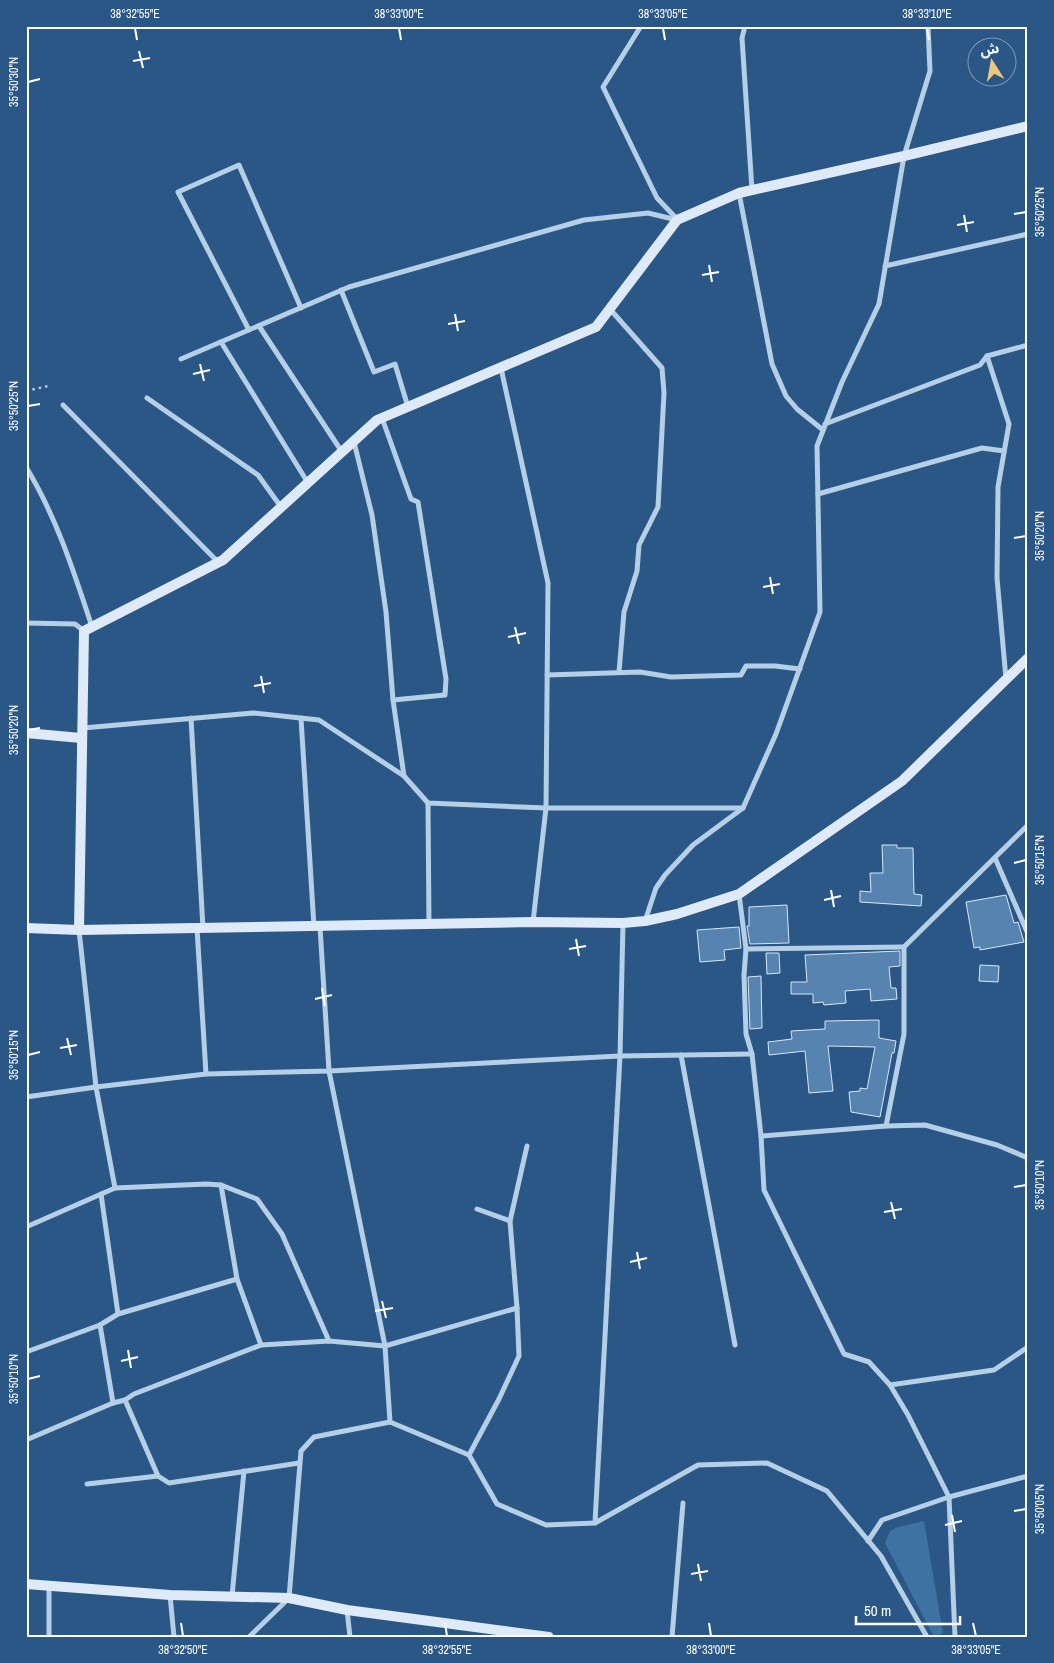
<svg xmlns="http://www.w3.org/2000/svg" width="1054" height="1663" font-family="'Archivo Narrow','Noto Sans Arabic',sans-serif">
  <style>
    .green { fill: #3e72a2 }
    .building { fill: #5683af; stroke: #d8e8f6 }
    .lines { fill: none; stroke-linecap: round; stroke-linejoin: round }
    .path { stroke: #b5cfe7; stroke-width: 2.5; stroke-dasharray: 2.5 4; stroke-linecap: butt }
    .street { stroke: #b5cfe7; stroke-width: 5 }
    .secondary { stroke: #deeaf7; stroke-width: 10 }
    .ticks { fill: none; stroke: #fff; stroke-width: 2 }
    .neatline { fill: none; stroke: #fff; stroke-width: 2 }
    .ticks-label { font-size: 12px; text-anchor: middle; fill: #fff }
  </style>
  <rect width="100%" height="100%" fill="#2a5786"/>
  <path class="green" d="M924,1521L943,1633L934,1637L885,1543L890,1531L898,1527Z"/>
  <g class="building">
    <path d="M882,845H897V848H913L914,894L922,895L921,906L860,902V891L871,892L870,873H883Z"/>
    <path d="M1006,895L1014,923L1018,922L1024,942L980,950V947L974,948L966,902Z"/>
    <path d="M787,905L789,943L750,944L747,926H749V907Z"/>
    <path d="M739,927L741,948L724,950L725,960L700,962L697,930Z"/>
    <path d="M900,951V966L889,967L891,988H896L897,999L871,1001L870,989L845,991L846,1003L824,1005L823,1002L813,1003V994H791V982H807L805,955Z"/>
    <path d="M766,953H779L780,973L767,974Z"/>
    <path d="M980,965L999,966L998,982L979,981Z"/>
    <path d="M761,976L762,1028L750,1029L748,977Z"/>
    <path d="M879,1020V1038L896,1041L894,1053H892L880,1117L851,1112L849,1092L860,1091V1088L867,1089L875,1047L828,1046L833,1091L809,1093L805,1051L769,1055L768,1042L792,1039L791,1031L825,1029V1021Z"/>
  </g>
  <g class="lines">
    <path class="path" d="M26,391L48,386"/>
    <g class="street">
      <path d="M641,26L603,87L657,198L677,219"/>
      <path d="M745,26L742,38L752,190"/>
      <path d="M739,193L772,364L786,396L797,409L823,430"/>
      <path d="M885,266L1028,234"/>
      <path d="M341,290L374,372L395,364L408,407"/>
      <path d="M609,308L662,368L664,393L658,507L639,545L637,571L624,612L619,672"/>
      <path d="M259,326L342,452"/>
      <path d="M249,330L178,192L239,165L301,308"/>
      <path d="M221,342L308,483"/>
      <path d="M181,359L349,287L584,220L648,213L677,220"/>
      <path d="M501,368L548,583L546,808L533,922"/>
      <path d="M147,398L258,475L281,507"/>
      <path d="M63,405L218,562"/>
      <path d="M382,418L411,499L418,502L446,679L445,695L393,700"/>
      <path d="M825,424L980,365L987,356"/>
      <path d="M354,442L372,515L386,612L393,700L404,776"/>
      <path d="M26,467C56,516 74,572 92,627"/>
      <path d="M818,494L982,448L1004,451"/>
      <path d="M26,623L75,624L84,631"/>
      <path d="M547,675L640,672L671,677L741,675L746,666H775L800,669"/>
      <path d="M1006,679L997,578L998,487L1009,424L987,356L1028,345"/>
      <path d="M191,718L203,928"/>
      <path d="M301,718L314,927"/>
      <path d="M83,728L253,713L319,720L404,776L428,803L546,808H743"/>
      <path d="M428,803L429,925"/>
      <path d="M995,858L1028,934"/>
      <path d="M739,894L746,949L904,947"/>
      <path d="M645,921L656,888L665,875L693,845L743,808L776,734L820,612L817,446L842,382L879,304L904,156L930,71L928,26"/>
      <path d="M623,923L620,1056L595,1523L698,1465L767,1463L827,1491L881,1556L927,1637"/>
      <path d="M197,928L206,1074"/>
      <path d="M79,930L96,1087L115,1188"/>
      <path d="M746,949L744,975L746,1034L752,1054L761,1136L764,1190L844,1354L869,1362L890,1385L908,1415L949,1497L955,1637"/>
      <path d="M681,1055L735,1345"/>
      <path d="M26,1097L96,1087L206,1074L329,1071L620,1056L752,1054"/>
      <path d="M886,1126L904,1034V947L1028,825"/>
      <path d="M761,1136L886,1126L925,1125L997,1145L1028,1158"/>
      <path d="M221,1185L237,1279L261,1345"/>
      <path d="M101,1194L118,1314"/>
      <path d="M510,1221L527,1146"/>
      <path d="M26,1227L115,1188L206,1184L221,1185L257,1199L282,1234L329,1341"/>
      <path d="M100,1325L113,1403"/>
      <path d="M26,1352L100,1325L118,1314L237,1279"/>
      <path d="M890,1385L994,1370L1028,1347"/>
      <path d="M125,1400L158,1476"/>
      <path d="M390,1422L469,1455L497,1504L546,1525L595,1523"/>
      <path d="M26,1440L113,1403L125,1400L134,1394L261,1345L329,1341L385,1346L517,1308"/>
      <path d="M469,1455L499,1399L519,1356L517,1308L510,1221L477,1209"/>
      <path d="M87,1484L158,1476L169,1483L299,1463"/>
      <path d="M868,1541L882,1520L949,1497L1028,1476"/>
      <path d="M170,1595L174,1637"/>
      <path d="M232,1596L244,1471"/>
      <path d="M347,1610L350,1637"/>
      <path d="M49,1637V1587"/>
      <path d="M249,1637L289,1598L301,1451L314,1437L390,1422L385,1346L329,1071L320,927"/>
      <path d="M672,1637L683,1503"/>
    </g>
    <g class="secondary">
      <path d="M26,733L81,738"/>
      <path d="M26,928L79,930L533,922L623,923L645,921L677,914L739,894L902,781L1028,658"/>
      <path d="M79,930L84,631L223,560L377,420L596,327L677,220L739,193L904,156L1028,126"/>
      <path d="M26,1584L170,1595L289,1598L347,1610L549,1637"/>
    </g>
  </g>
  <path class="ticks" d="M135,28L137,40M399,28L401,40M663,28L665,40M927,28L929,40M139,51L143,68M133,61L150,58M28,82L40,79M1014,214L1026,212M964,215L967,232M957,225L974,222M709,265L712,282M702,275L719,272M455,314L458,331M448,324L465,321M200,364L204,381M193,374L210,370M28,406L40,404M1014,538L1026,536M770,577L773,594M763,587L780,584M515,627L519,644M508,637L526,633M261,676L264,693M254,686L271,683M28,730L40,728M1014,863L1026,860M831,890L834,907M824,900L841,896M576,939L579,956M569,949L586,946M322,988L325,1006M315,999L332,995M67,1038L71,1055M60,1048L77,1045M28,1055L40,1052M1014,1187L1026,1185M891,1202L895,1219M884,1212L902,1209M637,1252L640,1269M630,1262L647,1258M382,1301L386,1318M375,1311L393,1308M128,1350L131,1368M121,1361L138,1357M28,1379L40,1376M1014,1511L1026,1509M952,1515L955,1532M945,1525L962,1521M698,1564L701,1581M691,1574L708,1571M181,1623L183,1636M445,1623L447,1636M709,1623L711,1636M973,1623L976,1636"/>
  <rect width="1054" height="1663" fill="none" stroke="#2a5786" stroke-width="55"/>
  <g transform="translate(992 62) rotate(349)"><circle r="24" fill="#2a5786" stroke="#7f9ab6"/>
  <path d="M0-4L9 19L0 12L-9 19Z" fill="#eec77c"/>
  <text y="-8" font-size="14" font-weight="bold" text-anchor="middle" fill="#ffffff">ش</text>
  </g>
  <path d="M856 1616v8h104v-8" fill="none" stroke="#ffffff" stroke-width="2.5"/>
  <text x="864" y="1616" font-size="15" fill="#ffffff" stroke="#2a5786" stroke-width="4" paint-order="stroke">50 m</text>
  <rect x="28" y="28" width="998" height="1608" class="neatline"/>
  <g class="ticks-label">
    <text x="135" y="18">38°32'55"E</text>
    <text x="399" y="18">38°33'00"E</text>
    <text x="663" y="18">38°33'05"E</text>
    <text x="927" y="18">38°33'10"E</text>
    <text transform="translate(14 82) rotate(-90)" y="4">35°50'30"N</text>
    <text transform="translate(1040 212) rotate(-90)" y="4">35°50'25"N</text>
    <text transform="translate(14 406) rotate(-90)" y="4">35°50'25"N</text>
    <text transform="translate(1040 536) rotate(-90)" y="4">35°50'20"N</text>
    <text transform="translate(14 730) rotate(-90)" y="4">35°50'20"N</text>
    <text transform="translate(1040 860) rotate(-90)" y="4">35°50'15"N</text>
    <text transform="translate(14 1055) rotate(-90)" y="4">35°50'15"N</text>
    <text transform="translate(1040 1185) rotate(-90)" y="4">35°50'10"N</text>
    <text transform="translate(14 1379) rotate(-90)" y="4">35°50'10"N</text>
    <text transform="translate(1040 1509) rotate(-90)" y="4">35°50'05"N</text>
    <text x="183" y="1654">38°32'50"E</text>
    <text x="447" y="1654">38°32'55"E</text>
    <text x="711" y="1654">38°33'00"E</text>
    <text x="976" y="1654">38°33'05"E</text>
  </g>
</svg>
